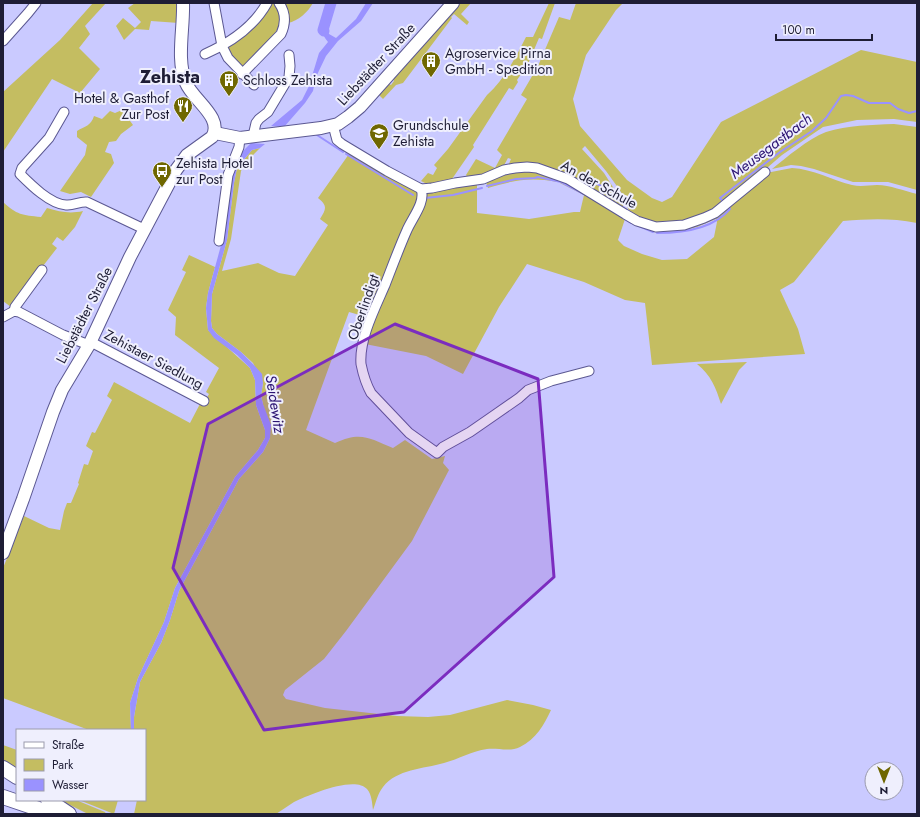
<svg xmlns="http://www.w3.org/2000/svg" width="920" height="817" font-family="Jost,sans-serif">
  <style>
    .green { fill: #c4bd61 }
    .water { fill: #9a92ff }
    .lines { fill: none; stroke-linecap: round; stroke-linejoin: round }
    .stream { stroke: #9a92ff; stroke-width: 2 }
    .river { stroke: #9a92ff; stroke-width: 11 }
    .minor-casing { stroke: #5b5892; stroke-width: 11 }
    .major-casing { stroke: #5b5892; stroke-width: 14 }
    .highway-casing { stroke: #5b5892; stroke-width: 16 }
    .minor { stroke: #fff; stroke-width: 9 }
    .major { stroke: #fff; stroke-width: 12 }
    .highway { stroke: #fff; stroke-width: 14 }
    .marked { fill: #7b2cbf; fill-opacity: 0.2; stroke: #7b2cbf; stroke-width: 3; stroke-linejoin: round }
    .labels { text-anchor: middle; dominant-baseline: central; stroke-width: 4; stroke-linejoin: round; paint-order: stroke }
    .poi-label { font-size: 14px; fill: #1e1d35; stroke: #efeffd; text-anchor: start }
    .street-label { font-size: 14px; fill: #1e1d35; stroke: #efeffd }
    .water-label { font-size: 15px; font-style: italic; fill: #2b1372; stroke: #efeffd }
    .district-label { font-size: 18px; font-weight: bold; fill: #1e1d35; stroke: #efeffd }
  </style>
  <rect width="100%" height="100%" fill="#cacaff"/>
  <g class="green">
    <path d="M93,3H106L85,26L90,34L79,48L100,69L80,93L52,79L3,152V92L60,40Z"/>
    <path d="M135,3H179V23L151,21L149,30L135,29L124,40L116,26L123,18L135,28L141,22L128,8Z"/>
    <path d="M268,3H273C277,7 280,14 280,20C280,34 254,57 244,67L235,63L223,47Z"/>
    <path d="M282,3H313C308,12 298,21 288,23Z"/>
    <path d="M461,3H471L461,14L469,22L467,25L454,14L451,17L452,18L403,83L396,85L383,99L379,95L389,84L391,85L394,81L393,79Z"/>
    <path d="M549,3H555L542,39L539,38L528,64L517,80L518,82L513,90L509,88L473,145L474,147L452,179L429,185L421,181L428,173L433,175L437,168L434,165L448,149L487,95C504,80 516,57 526,37H533Z"/>
    <path d="M576,3H623L616,10L586,55L573,99L580,126L627,180L652,198L662,202L672,197L721,122L861,50L917,62V122L894,119L857,120L823,127L782,155L726,203L691,221L661,225L639,218L628,209L626,200L619,189L606,171L585,146L582,149L604,173L623,203V207L611,200L608,201L568,177L508,166L511,159L508,158L502,169L483,176L468,178L466,175L476,159L495,168L502,155L497,150L527,99L521,95L538,66L559,17L570,20Z"/>
    <path d="M122,110L133,125L121,134L116,141L109,142L105,152L111,154L114,163L91,197L81,192L70,194L60,191L85,155L87,145L77,137V131C85,126 91,126 94,116L102,119L110,111L115,113Z"/>
    <path d="M894,124L917,127V190L888,182H853L814,169L801,166L791,165L772,169C787,157 808,139 826,132C848,125 871,125 894,124Z"/>
    <path d="M260,148L247,161L241,171L231,239L222,271L258,263L279,273L295,276L328,225L320,219C326,209 328,206 318,198L349,154L414,188L421,196L370,318L349,312L306,430L335,443C361,431 369,438 393,448L405,440L432,459L445,456L443,463L449,470L412,541L346,631L324,659L285,690L283,695L286,699L325,708L397,716L428,717L450,715L507,700L533,705L551,710C544,725 536,739 520,747C510,752 499,748 487,749C472,751 459,759 444,763C423,769 397,769 383,787C378,793 376,802 373,810C372,803 372,795 367,789C355,775 308,795 294,802C288,806 282,810 276,814H134L137,800H145V730H134V717L140,682L161,643L170,620L179,591L239,479L263,452L270,438L261,395L263,383L253,363L241,352L217,334L212,328L211,321L212,294L227,240L234,183L237,168L252,150Z"/>
    <path d="M521,168L558,177L557,182C530,177 515,180 488,188L486,182L504,172Z"/>
    <path d="M792,168C813,169 832,180 852,185C861,187 869,185 877,185C890,185 904,191 917,194V223C891,218 870,219 843,221L794,282L780,290L798,329L805,354L652,365L645,303L625,300L584,282L527,264L499,307L463,374L426,356L365,344L367,334L427,191L477,183V213L529,219L574,212H580L584,195L560,183L562,178L653,229V231L625,219L618,240L624,246L642,254L662,260L687,259L714,237L717,222L716,219L697,227L682,231L657,232L658,230L693,224L766,173Z"/>
    <path d="M3,202C17,215 22,215 41,217L47,208C60,212 70,214 83,211L75,227L63,241L57,237L52,244L57,248L11,307L3,301Z"/>
    <path d="M189,255L215,267L208,293L206,308L208,330L250,368L255,380L256,405L265,430V438L258,450L235,477L175,588L164,622L138,678L130,703L131,730H89L3,698V568L24,516L49,528L60,530L64,511L67,503H71L79,484L78,483L84,464L88,465L93,451L86,446L92,432L95,433L112,400L107,396L114,382L190,423L201,402L204,403L209,394L206,392L219,368L175,335L176,317L168,310L186,272L182,270Z"/>
    <path d="M747,362L739,370L721,404C716,388 711,375 697,364Z"/>
    <path d="M3,745L17,750V773L3,764Z"/>
    <path d="M60,800H76L105,812L106,814H88Z"/>
    <path d="M79,800H118L114,814Z"/>
  </g>
  <g class="water">
    <path d="M366,3H373L361,21L338,41L326,56L316,77L313,91L305,103L284,127L271,126L302,100L309,86L319,53L328,42C320,32 321,29 324,18L329,19L326,30L329,34L336,38L356,19Z"/>
    <path d="M251,143L265,144L260,148L252,150L237,168L234,183L227,240L212,294L211,321L212,328L217,334L241,352L253,364L262,374L263,383L261,396L263,404L271,425L270,438L263,452L239,479L179,591L170,620L161,643L140,682L134,717V730H131L130,703L138,678L164,622L175,588L235,477L258,450L265,438V430L256,405L255,380L250,368L237,355L214,338L208,330L206,308L208,293L223,238L231,181L235,164L243,151Z"/>
  </g>
  <g class="lines">
    <g class="stream">
      <path d="M317,135L343,152"/>
      <path d="M346,154L413,195"/>
      <path d="M582,177L612,191"/>
      <path d="M487,186L516,179L535,178L538,177L561,182L584,194"/>
      <path d="M425,198L453,195L482,188"/>
      <path d="M723,201L720,198L780,152L812,131L826,118L841,96L846,95L853,96L869,103H890L898,109L909,113L917,111"/>
      <path d="M620,216L631,223"/>
      <path d="M639,226L653,232"/>
      <path d="M657,233C681,233 713,229 730,209L728,206"/>
    </g>
    <path class="river" d="M324,31L323,30L331,3"/>
    <defs>
      <g id="minor">
        <path d="M214,3L222,46L228,58L254,85"/>
        <path d="M3,41L28,13L36,3"/>
        <path d="M205,54C230,43 253,28 267,3"/>
        <path d="M242,74L281,34C286,23 286,13 279,3"/>
        <path d="M64,112L49,138L22,168L20,174C31,185 50,204 66,205C73,206 80,201 87,202L144,229"/>
        <path d="M333,125L337,140L342,144L387,171L421,189L432,188L455,183L483,179L504,170L515,168L527,167L537,168L568,179L625,214L637,221L656,227L684,225L704,218L715,213L765,172"/>
        <path d="M253,136L256,123L259,119L268,112L289,77L290,66L289,55"/>
        <path d="M421,189C426,202 412,218 407,230C399,248 392,267 385,285C375,308 359,339 361,364C363,374 366,384 371,393L409,433L437,453L443,447L470,432L496,414L519,398L528,390L551,381L589,371"/>
        <path d="M219,241L228,175L239,147L240,138"/>
        <path d="M14,311L15,307L42,270"/>
        <path d="M3,317L14,311L19,312L63,335L89,345"/>
        <path d="M91,342L204,401"/>
      </g>
      <g id="major">
        <path d="M215,133L240,138L321,128L338,124L348,117L360,107L453,3"/>
        <path d="M3,553L23,499L53,412L62,390L89,345L130,257L176,170L187,155L212,137C224,118 193,100 186,83C176,60 184,28 183,3"/>
      </g>
      <g id="highway">
        <path d="M3,768L17,777"/>
        <path d="M3,797L53,814"/>
        <path d="M48,800L69,814"/>
      </g>
    </defs>
    <use href="#minor" class="minor-casing"/>
    <use href="#major" class="major-casing"/>
    <use href="#highway" class="highway-casing"/>
    <use href="#minor" class="minor"/>
    <use href="#major" class="major"/>
    <use href="#highway" class="highway"/>
  </g>
  <path class="marked" d="M395,324L538,379L554,577L404,712L264,730L173,568L208,424Z"/>
  <defs>
    <symbol id="building-pin" viewBox="-11 -11 22 30"><path d="M0 17L-7.5 6A9.5 9.5 0 1 1 7.5 6Z" fill="#6f6700" stroke="#efeffd"/><path d="M-4-6H4V6H1V3H-1V6H-4ZM-2.5-4.3h1.7v1.8h-1.7ZM.8-4.3h1.7v1.8H.8ZM-2.5-1h1.7V.8h-1.7ZM.8-1h1.7V.8H.8Z" fill="#fff"/></symbol>
    <symbol id="restaurant-pin" viewBox="-11 -11 22 30"><path d="M0 17L-7.5 6A9.5 9.5 0 1 1 7.5 6Z" fill="#6f6700" stroke="#efeffd"/><path d="M-5-6h1v4h1v-4h1v4h1v-4h1v5L-1.5 .5V6h-2V.5L-5-1ZM5-6V6H3V1.5H1.5Q1.5-4 5-6Z" fill="#fff"/></symbol>
    <symbol id="school-pin" viewBox="-11 -11 22 30"><path d="M0 17L-7.5 6A9.5 9.5 0 1 1 7.5 6Z" fill="#6f6700" stroke="#efeffd"/><path d="M0-5L7-2L0 1L-7-2ZM-4 1L0 2.5L4 1V4Q0 6-4 4Z" fill="#fff"/></symbol>
    <symbol id="bus-pin" viewBox="-11 -11 22 30"><path d="M0 17L-7.5 6A9.5 9.5 0 1 1 7.5 6Z" fill="#6f6700" stroke="#efeffd"/><path d="M-5-6H5V4H4V6H2V4H-2V6H-4V4H-5ZM-3.5-4V0h7V-4ZM-3.5 1.2v1.5H-2V1.2ZM2 1.2v1.5H3.5V1.2Z" fill="#fff"/></symbol>
  </defs>
  <g fill-rule="evenodd">
    <use href="#building-pin" x="420" y="50" width="22" height="30"/>
    <use href="#building-pin" x="218" y="69" width="22" height="30"/>
    <use href="#restaurant-pin" x="172" y="95" width="22" height="30"/>
    <use href="#school-pin" x="368" y="122" width="22" height="30"/>
    <use href="#bus-pin" x="151" y="160" width="22" height="30"/>
  </g>
  <g class="labels">
    <g class="poi-label">
      <text x="445" y="53">Agroservice Pirna<tspan x="445" dy="16">GmbH - Spedition</tspan></text>
      <text x="243" y="80">Schloss Zehista</text>
      <text x="169" y="98" text-anchor="end">Hotel &amp; Gasthof<tspan x="169" dy="16">Zur Post</tspan></text>
      <text x="393" y="125">Grundschule<tspan x="393" dy="16">Zehista</tspan></text>
      <text x="176" y="163">Zehista Hotel<tspan x="176" dy="16">zur Post</tspan></text>
    </g>
    <g class="street-label">
      <text transform="translate(376 64) rotate(-47)">Liebstädter Straße</text>
      <text transform="translate(599 184) rotate(29)">An der Schule</text>
      <text transform="translate(363 307) rotate(-71)">Oberlindigt</text>
      <text transform="translate(84 315) rotate(-63)">Liebstädter Straße</text>
      <text transform="translate(154 359) rotate(28)">Zehistaer Siedlung</text>
    </g>
    <g class="water-label">
      <text transform="translate(771 146) rotate(-37)">Meusegastbach</text>
      <text transform="translate(275 404) rotate(81)">Seidewitz</text>
    </g>
    <g class="district-label">
      <text x="170" y="77">Zehista</text>
    </g>
  </g>
  <rect width="920" height="817" fill="none" stroke="#1e1d35" stroke-width="8"/>
  <rect x="16" y="729" width="130" height="72" fill="#efeffd" stroke="#9b9bad"/>
  <rect x="24" y="742" width="20" height="6" fill="#ffffff" stroke="#9b9bad"/>
  <text x="52" y="749" font-size="12" fill="#1e1d35">Straße</text>
  <rect x="24" y="759" width="20" height="12" fill="#c4bd61" stroke="#9b9bad"/>
  <text x="52" y="769" font-size="12" fill="#1e1d35">Park</text>
  <rect x="24" y="779" width="20" height="12" fill="#9a92ff" stroke="#9b9bad"/>
  <text x="52" y="789" font-size="12" fill="#1e1d35">Wasser</text>
  <g transform="translate(884 781) rotate(180)"><circle r="19" fill="#efeffd" stroke="#9b9bad"/>
  <path d="M0-3L7 15L0 10L-7 15Z" fill="#6f6700"/>
  <text y="-6" font-size="11" font-weight="bold" text-anchor="middle" fill="#1e1d35">N</text>
  </g>
  <path d="M776 34v6h96v-6" fill="none" stroke="#1e1d35" stroke-width="2"/>
  <text x="782" y="34" font-size="12" fill="#1e1d35" stroke="#efeffd" stroke-width="3" paint-order="stroke">100 m</text>
</svg>
